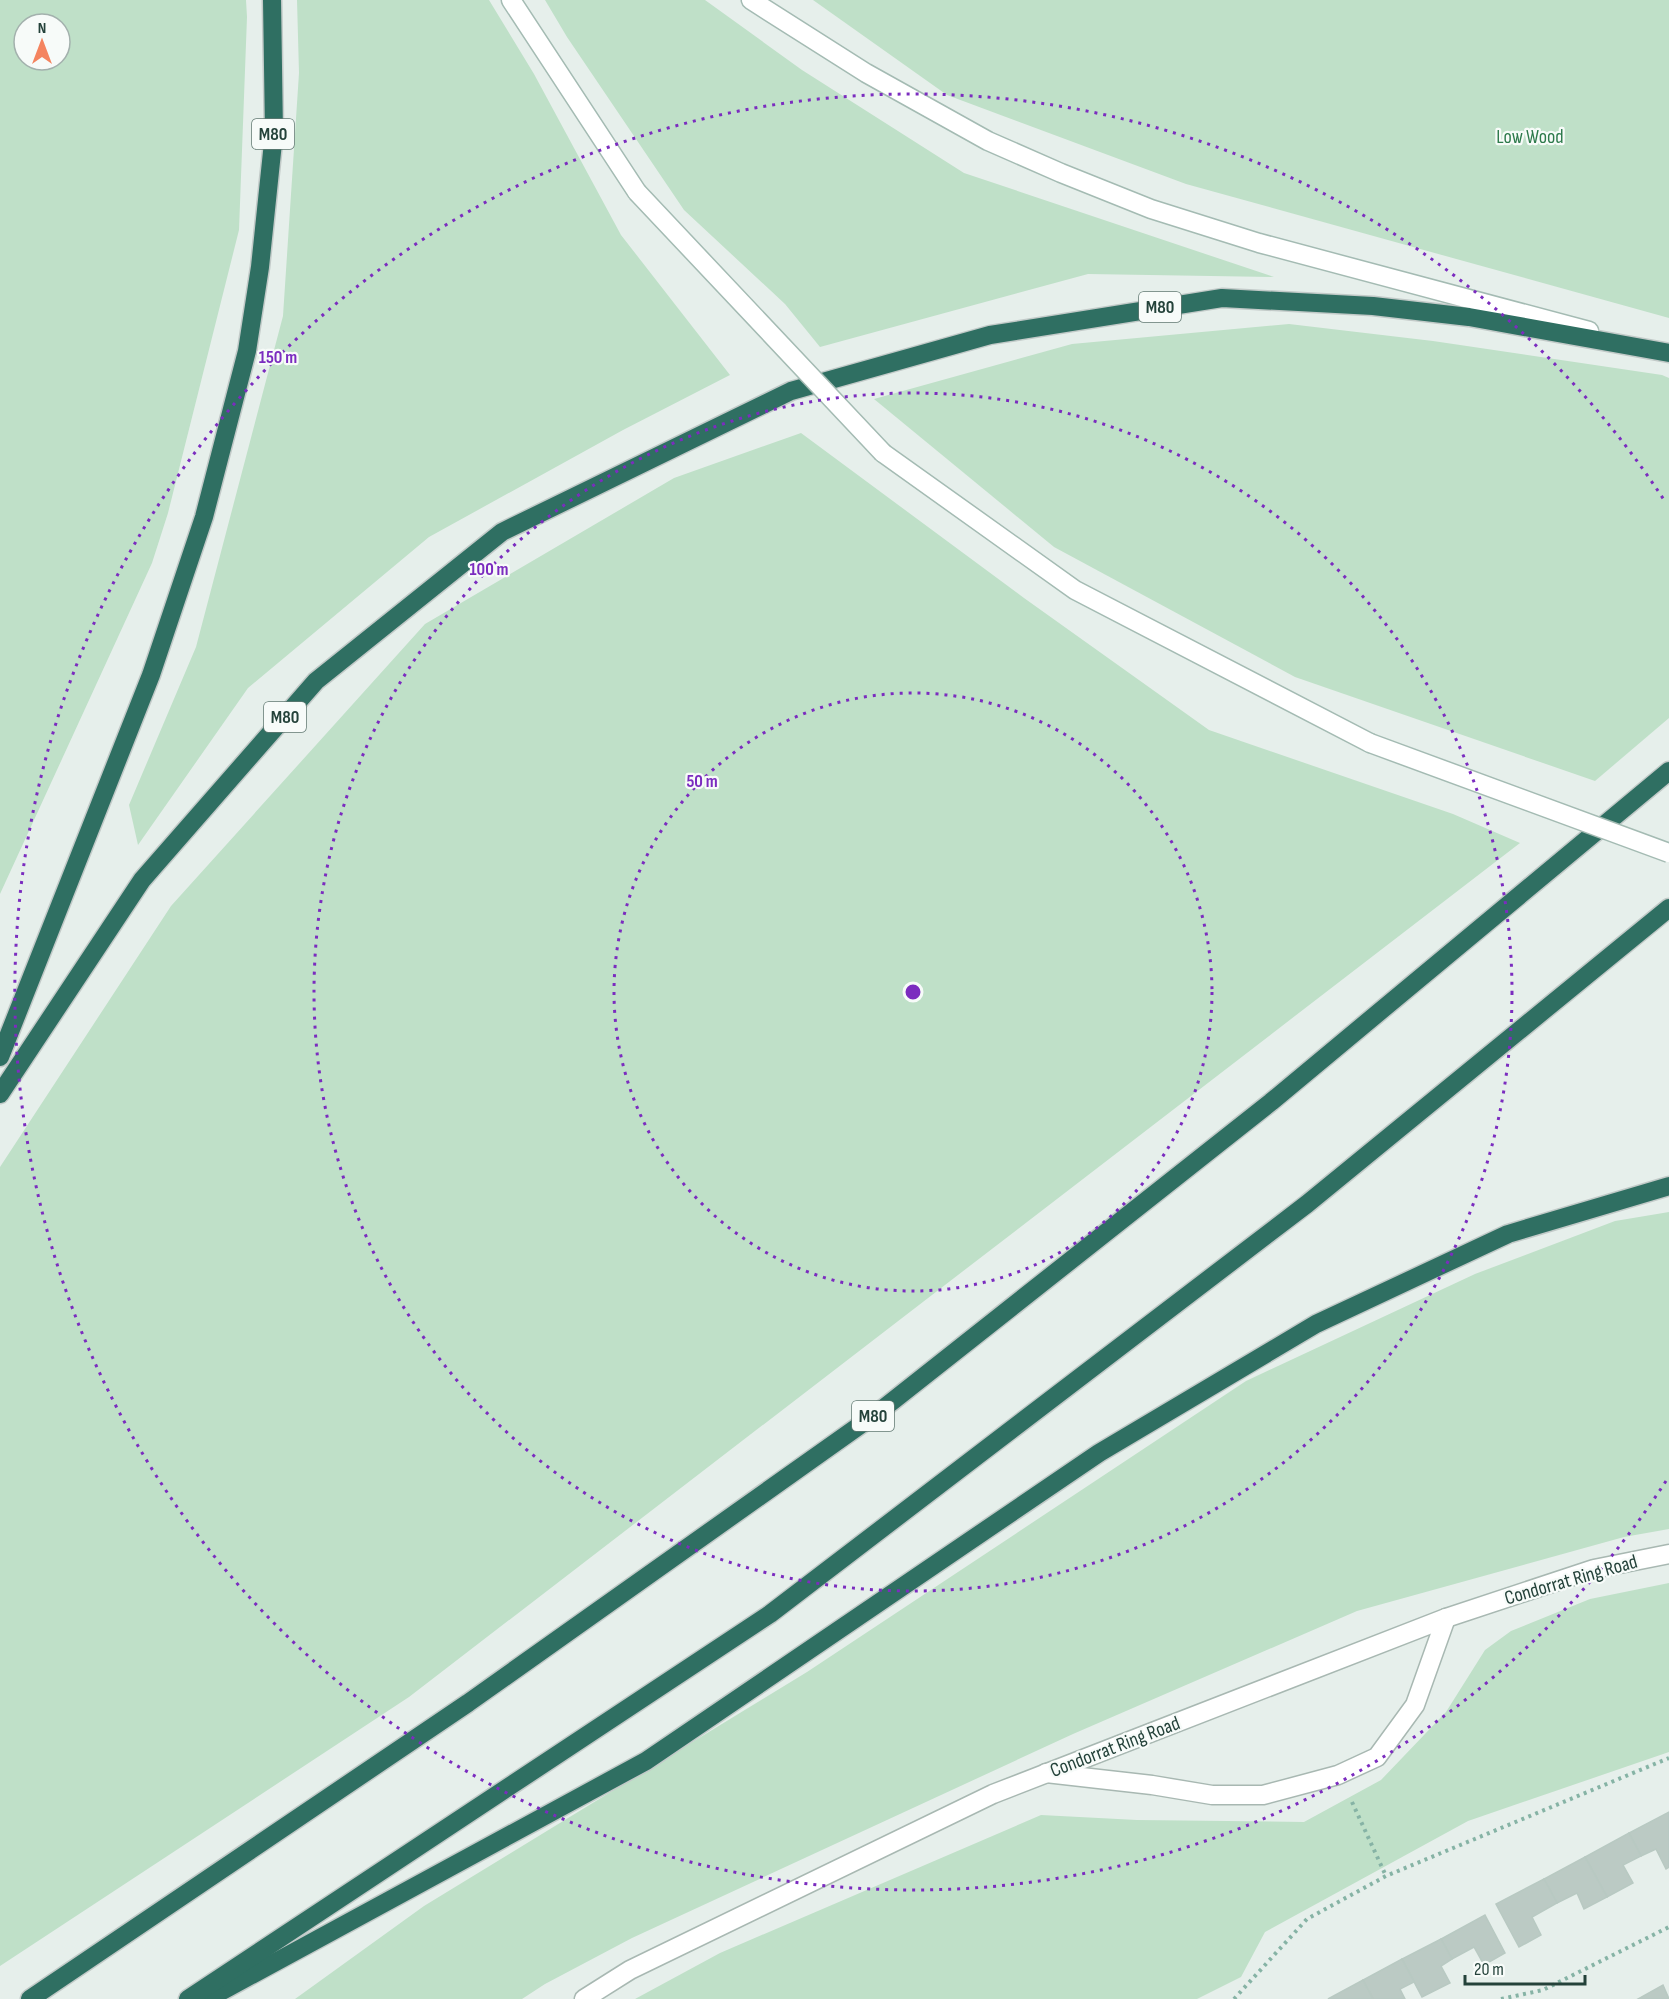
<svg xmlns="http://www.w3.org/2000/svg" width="1669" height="1999" font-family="'Sofia Sans Condensed',sans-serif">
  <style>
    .green { fill: #bfe0c8; fill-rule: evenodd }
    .building { fill: #bbcac4; stroke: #b8c9c2; stroke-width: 1.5 }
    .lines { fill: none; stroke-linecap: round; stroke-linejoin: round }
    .service-casing { stroke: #a8b8b2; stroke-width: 21 }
    .tertiary-casing { stroke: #a8b8b2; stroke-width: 21 }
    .secondary-casing { stroke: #a4bbb3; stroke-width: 21 }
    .motorway-casing { stroke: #c2cac8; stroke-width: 21 }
    .path { stroke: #86b3a5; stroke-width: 4; stroke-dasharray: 3 4.5; stroke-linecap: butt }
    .service { stroke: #fff; stroke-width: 18 }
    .tertiary { stroke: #fff; stroke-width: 18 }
    .secondary { stroke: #fff; stroke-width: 18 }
    .motorway { stroke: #2f6f62; stroke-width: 18 }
    .secondary-bridge-casing { stroke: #a4bbb3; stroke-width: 21; stroke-linecap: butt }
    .secondary-bridge { stroke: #fff; stroke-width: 18 }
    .ring { fill: none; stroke: #7b2cbf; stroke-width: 3; stroke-dasharray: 3 6 }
    .labels { text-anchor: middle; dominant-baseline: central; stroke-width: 4.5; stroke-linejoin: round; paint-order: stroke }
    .shield { fill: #f7fbf9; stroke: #637a73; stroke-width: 1.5 }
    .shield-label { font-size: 18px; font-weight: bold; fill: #24423a }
    .park-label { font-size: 20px; fill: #2d7a4b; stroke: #f7fbf9 }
    .street-label { font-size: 20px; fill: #24423a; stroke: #f7fbf9 }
    .centre { fill: #7b2cbf; stroke: #f7fbf9; stroke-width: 3 }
    .ring-label { font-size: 18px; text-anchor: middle; font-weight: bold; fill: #7b2cbf; stroke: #f7fbf9; stroke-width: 4.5; stroke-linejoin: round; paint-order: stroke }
  </style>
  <rect width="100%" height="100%" fill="#e6efeb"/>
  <g class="green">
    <path d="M0,0H246L247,17L239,230L168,513L152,563L0,894ZM24,24H60V60H24Z"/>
    <path d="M297,0H489L534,74L621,235L730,375L623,430L429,537L248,688L138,845L129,805L196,647L283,316L299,73Z"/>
    <path d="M545,0H705L802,70L964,173L1274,277L1088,274L820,347L785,304L684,210L567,37Z"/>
    <path d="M813,0H1669V318L1186,184L947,95Z"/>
    <path d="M1289,324L1433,341L1662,375L1669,378V718L1595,781L1295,677L1054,547L874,399L1072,344Z"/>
    <path d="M801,433L1024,598L1209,730L1453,814L1520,843L409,1697L0,1966V1167L171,906L425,624L674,478Z"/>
    <path d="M1669,1212V1529L1624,1537L1357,1611L1073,1734L632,1938L545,1984L522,1999H295L424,1906L807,1672L1246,1381L1475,1274L1615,1221Z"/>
    <path d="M1669,1583V1752L1468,1821L1265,1932L1241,1977L1197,1999H635L720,1953L1041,1815L1137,1820L1304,1822L1381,1780L1446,1712L1485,1650L1511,1631L1590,1599Z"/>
  </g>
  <g class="building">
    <path d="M1669,1812V1867L1666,1869L1656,1849L1641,1856L1629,1833Z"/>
    <path d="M1629,1833L1641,1856L1623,1865L1633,1883L1607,1897L1585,1857Z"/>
    <path d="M1585,1857L1607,1897L1584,1909L1577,1893L1557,1903L1544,1879Z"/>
    <path d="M1544,1879L1557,1903L1532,1917L1541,1935L1519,1947L1496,1904Z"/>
    <path d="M1485,1915L1505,1953L1484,1965L1474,1947L1452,1959L1441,1939Z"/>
    <path d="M1441,1939L1452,1959L1441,1966L1450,1983L1422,1997L1402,1959Z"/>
    <path d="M1402,1959L1414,1982L1400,1989L1405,1999H1373L1363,1980Z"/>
    <path d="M1363,1980L1373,1999H1328Z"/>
    <path d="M1663,1985L1669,1999H1638Z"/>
  </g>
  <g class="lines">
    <defs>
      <path id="service" d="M1046,1773L1152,1785L1212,1795H1263L1338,1775L1377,1757L1415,1705L1446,1618"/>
      <path id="tertiary" d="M584,1999L630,1970L993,1794L1446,1618L1594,1569L1669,1554"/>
      <g id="secondary">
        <path d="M511,0L637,192"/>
        <path d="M751,0L866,73L988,141L1061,173L1151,209L1259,243L1589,331"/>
        <path d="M883,453L1075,590L1370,743"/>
      </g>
      <g id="motorway">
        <path d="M0,1057L151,675L204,517L247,351L260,267L274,133L272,0"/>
        <path d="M0,1094L142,880L316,681L502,532L791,391L990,335L1222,298L1373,306L1469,317L1669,353"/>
        <path d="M211,1997L646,1761L1099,1453L1316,1324L1508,1234L1669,1186"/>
        <path d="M30,1999L468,1703L880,1411L1271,1102L1669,771"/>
        <path d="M188,1999L770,1614L1307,1204L1669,908"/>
      </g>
    </defs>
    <use href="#service" class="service-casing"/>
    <use href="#tertiary" class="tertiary-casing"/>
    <use href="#secondary" class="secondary-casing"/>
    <use href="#motorway" class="motorway-casing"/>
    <g class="path">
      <path d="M1352,1802L1386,1876"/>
      <path d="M1234,1999L1307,1919L1386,1876L1669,1758"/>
      <path d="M1501,1999L1543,1990L1669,1927"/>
    </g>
    <use href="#service" class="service"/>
    <use href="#tertiary" class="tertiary"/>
    <use href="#secondary" class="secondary"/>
    <use href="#motorway" class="motorway"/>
    <defs>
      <g id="secondary-bridge">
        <path d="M637,192L883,453"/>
        <path d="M1370,743L1669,853"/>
      </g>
    </defs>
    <use href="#secondary-bridge" class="secondary-bridge-casing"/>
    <use href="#secondary-bridge" class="secondary-bridge"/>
  </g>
  <g class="ring">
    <circle cx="913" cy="992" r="299"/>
    <circle cx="913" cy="992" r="599"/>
    <path d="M1666 1481A898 898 0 1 1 1666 503"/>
  </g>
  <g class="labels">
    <g class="shield">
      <rect x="252" y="119" width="42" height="30" rx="4.5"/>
      <rect x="1139" y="292" width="42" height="30" rx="4.5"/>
      <rect x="264" y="702" width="42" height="30" rx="4.5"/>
      <rect x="852" y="1401" width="42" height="30" rx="4.5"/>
    </g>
    <g class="shield-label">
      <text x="273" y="134">M80</text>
      <text x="1160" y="307">M80</text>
      <text x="285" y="717">M80</text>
      <text x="873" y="1416">M80</text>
    </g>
    <g class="park-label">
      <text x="1530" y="137">Low Wood</text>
    </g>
    <g class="street-label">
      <text transform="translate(1571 1580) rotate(-16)">Condorrat Ring Road</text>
      <text transform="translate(1115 1747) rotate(-21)">Condorrat Ring Road</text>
    </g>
  </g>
  <circle cx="913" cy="992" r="9" class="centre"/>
  <g class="ring-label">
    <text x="278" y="363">150 m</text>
    <text x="489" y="575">100 m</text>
    <text x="702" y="787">50 m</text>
  </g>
  <g transform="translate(42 42)"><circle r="28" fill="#f7fbf9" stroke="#a3b1ad" stroke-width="1.5"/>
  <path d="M0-4.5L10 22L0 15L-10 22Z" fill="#f4845f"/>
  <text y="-9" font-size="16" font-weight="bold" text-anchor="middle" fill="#24423a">N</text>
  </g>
  <path d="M1465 1975v9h120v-9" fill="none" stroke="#24423a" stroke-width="3"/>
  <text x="1474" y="1975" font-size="18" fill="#24423a" stroke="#f7fbf9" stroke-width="4.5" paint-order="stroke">20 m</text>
</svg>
